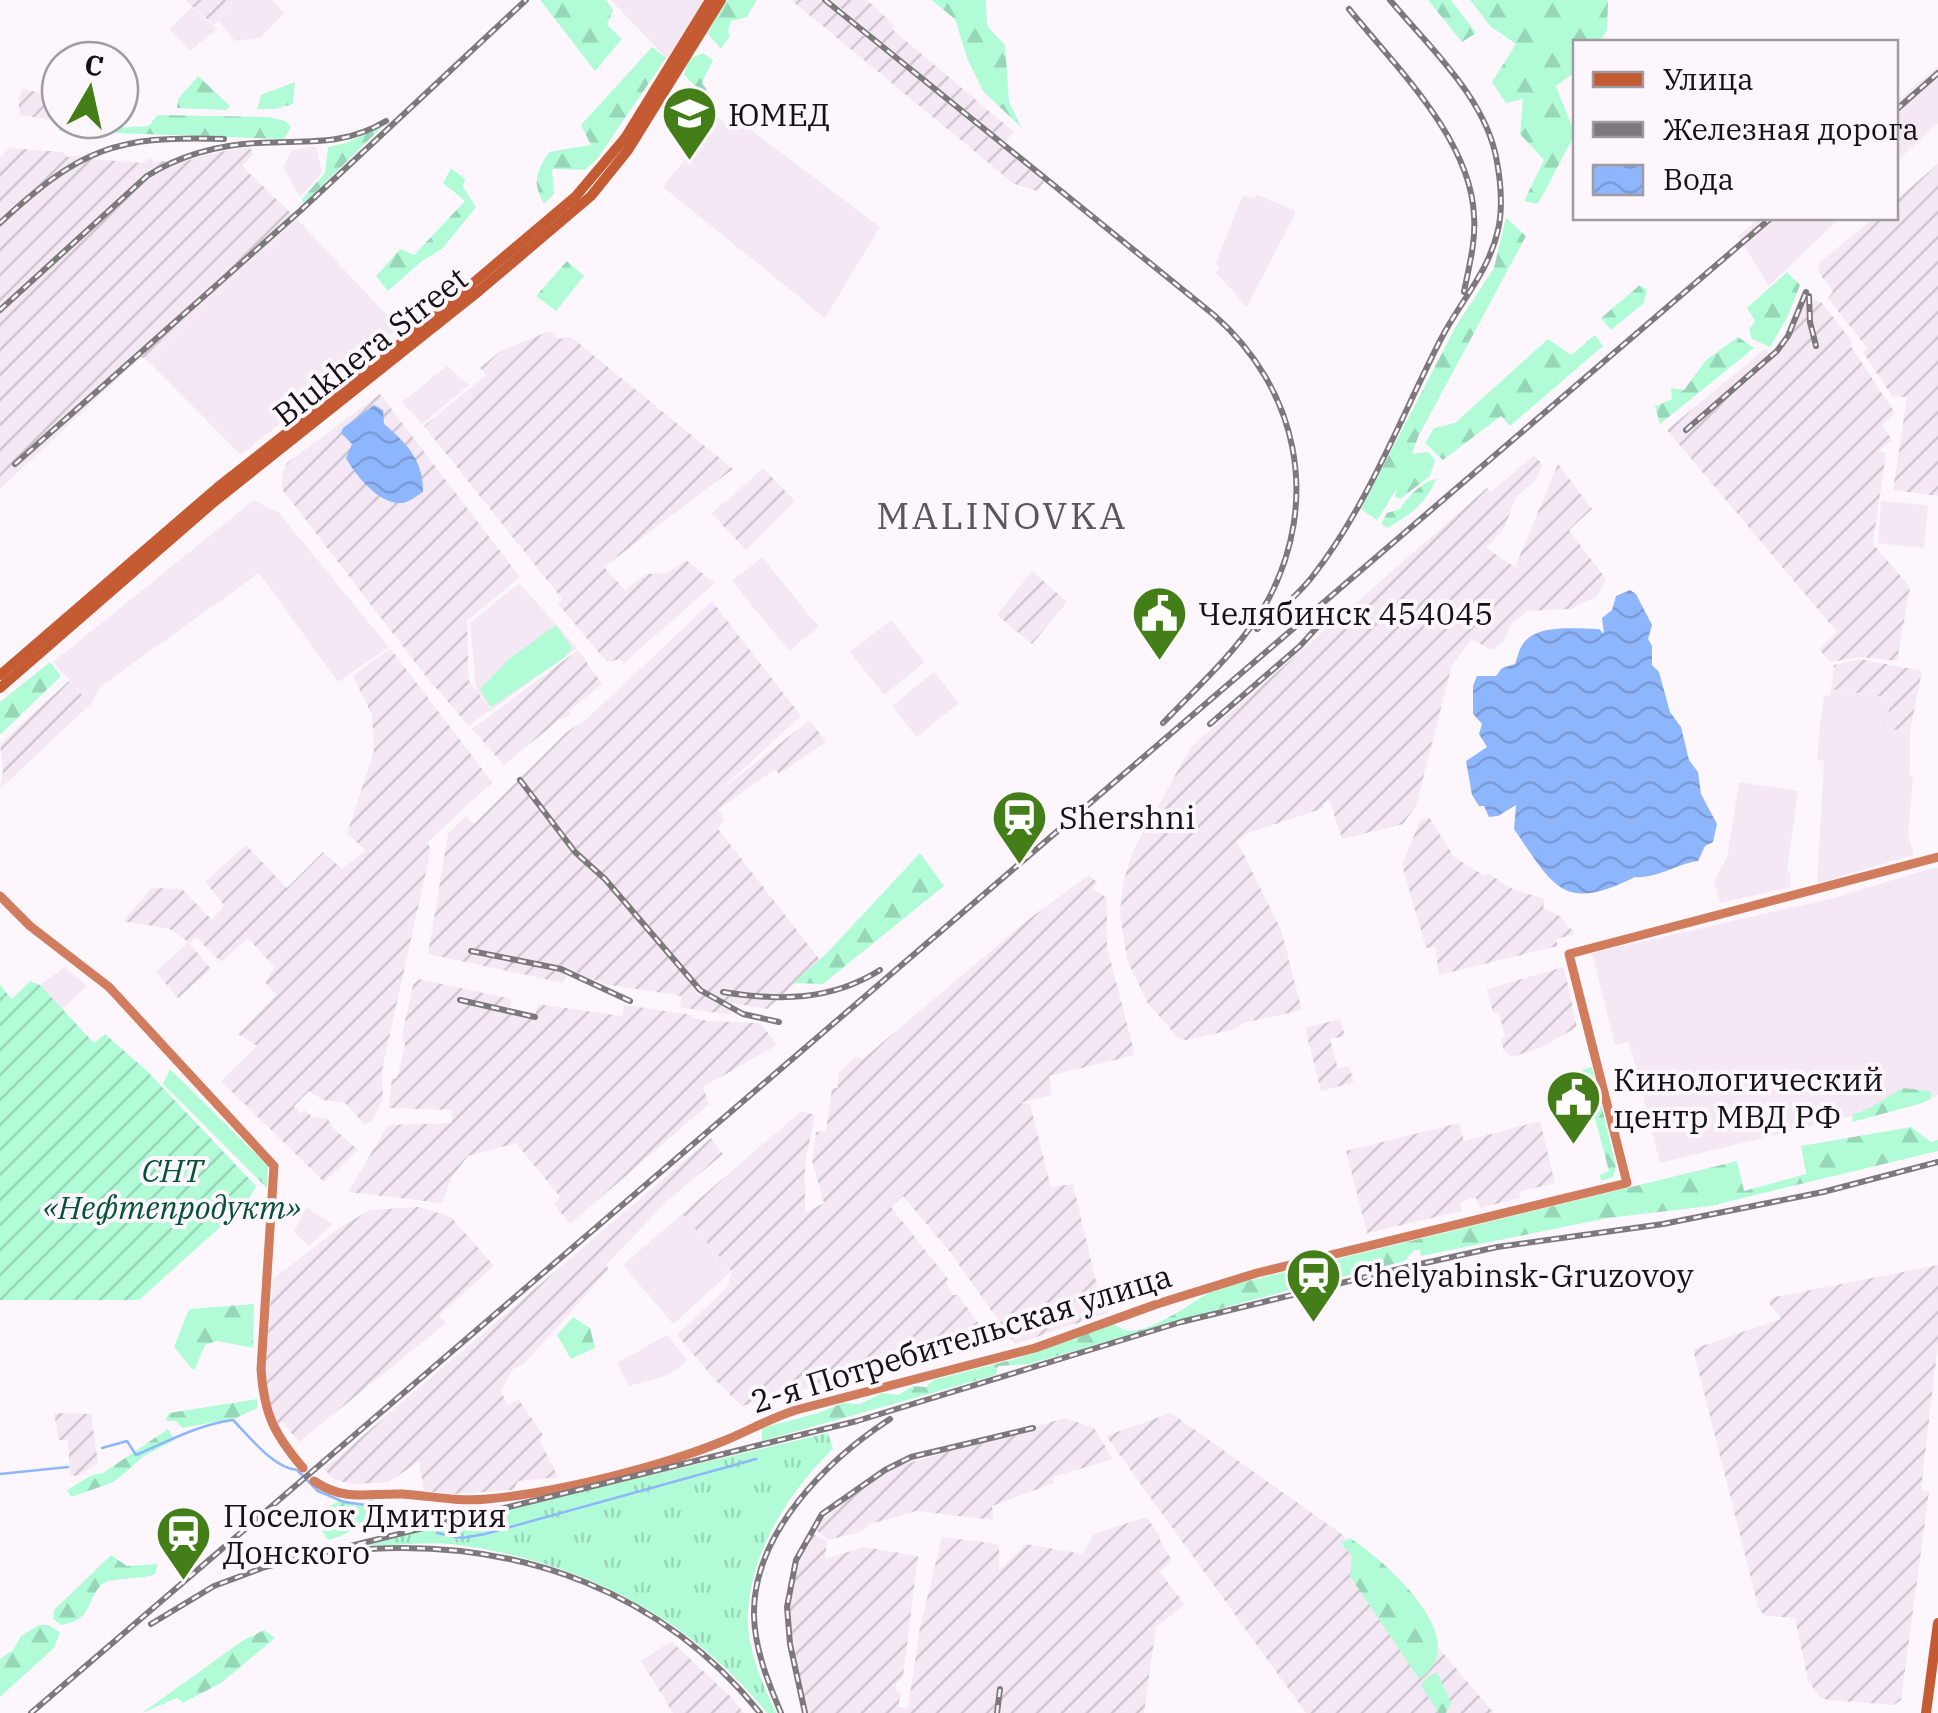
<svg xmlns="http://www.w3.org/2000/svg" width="1938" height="1713" font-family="'IBM Plex Serif',serif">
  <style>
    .built { fill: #f4e8f4 }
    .industrial { fill: url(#industrial-furrows) }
    .grass { fill: url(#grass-tufts) }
    .forest { fill: url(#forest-firs) }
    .garden { fill: url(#garden-furrows) }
    .pitch { fill: #b1fcd6 }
    .water { fill: url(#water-waves) }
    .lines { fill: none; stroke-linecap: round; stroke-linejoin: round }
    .stream { stroke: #8eb6fc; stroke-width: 2.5 }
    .secondary { stroke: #d17c5d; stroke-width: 9 }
    .primary { stroke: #c45b33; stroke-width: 10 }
    .rail-casing { stroke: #7c787c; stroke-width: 6 }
    .rail { stroke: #fdf7fd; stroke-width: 2.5; stroke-dasharray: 8; stroke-linecap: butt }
    .labels { text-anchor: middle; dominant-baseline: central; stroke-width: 8; stroke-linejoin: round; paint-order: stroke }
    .poi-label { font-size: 32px; fill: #141214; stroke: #fdf7fd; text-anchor: start }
    .street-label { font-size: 32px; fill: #141214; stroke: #fdf7fd }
    .park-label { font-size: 32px; font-style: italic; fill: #055337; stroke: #fdf7fd }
    .quarter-label { font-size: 38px; letter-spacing: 2.5px; fill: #5b565b; stroke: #fdf7fd }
  </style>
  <defs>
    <pattern id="industrial-furrows" width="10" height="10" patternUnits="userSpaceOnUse" patternTransform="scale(2.5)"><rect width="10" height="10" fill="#f4e8f4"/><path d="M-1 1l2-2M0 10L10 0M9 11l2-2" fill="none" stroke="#d0c6d0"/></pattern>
    <pattern id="grass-tufts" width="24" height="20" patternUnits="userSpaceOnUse" patternTransform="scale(2.5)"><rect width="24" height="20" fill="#b1fcd6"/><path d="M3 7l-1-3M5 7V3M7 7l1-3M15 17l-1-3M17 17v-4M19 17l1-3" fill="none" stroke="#97d7b7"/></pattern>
    <pattern id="forest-firs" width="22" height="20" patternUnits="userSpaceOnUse" patternTransform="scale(2.5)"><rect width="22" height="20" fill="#b1fcd6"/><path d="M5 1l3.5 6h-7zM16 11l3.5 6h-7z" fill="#97d7b7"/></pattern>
    <pattern id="garden-furrows" width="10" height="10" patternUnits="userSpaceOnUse" patternTransform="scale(2.5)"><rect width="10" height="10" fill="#b1fcd6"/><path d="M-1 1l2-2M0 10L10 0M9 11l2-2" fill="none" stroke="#97d7b7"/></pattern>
    <pattern id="water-waves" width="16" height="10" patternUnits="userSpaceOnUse" patternTransform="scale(2.5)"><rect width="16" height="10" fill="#8eb6fc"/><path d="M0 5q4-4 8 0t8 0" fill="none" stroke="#7a9bd7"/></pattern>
  </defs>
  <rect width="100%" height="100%" fill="#fdf7fd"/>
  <g class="built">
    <path d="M226,0H272L284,13L260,38L235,41L219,21L233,8Z"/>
    <path d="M611,0H703L667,59Z"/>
    <path d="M192,7L217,29L190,51L169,29Z"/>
    <path d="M1938,66V123L1896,162V102Z"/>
    <path d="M718,117L728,125L734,117L880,227L825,318L663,187Z"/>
    <path d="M316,146L322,173L300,197L283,167L292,150Z"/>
    <path d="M1243,195L1254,199L1257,195L1294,210L1295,214L1247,307L1216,273L1219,268L1216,263Z"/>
    <path d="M1760,218H1840L1769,286L1738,236Z"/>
    <path d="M297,219L399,328L241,455L146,359Z"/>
    <path d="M447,366L469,385L422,424L402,402Z"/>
    <path d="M254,500L279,513L389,647L338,682L259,573L101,686L91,704L53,662Z"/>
    <path d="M1881,501L1928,505L1924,548L1878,543Z"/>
    <path d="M762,557L819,627L789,651L732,581Z"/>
    <path d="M519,583L577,648L492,710L476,689L470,623Z"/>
    <path d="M891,620L925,662L884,695L850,652Z"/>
    <path d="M934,672L959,703L917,737L892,706Z"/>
    <path d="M1831,689L1890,698L1887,729L1910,731V775L1913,780L1908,834L1914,855L1817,883L1824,761L1817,760L1820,724L1824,697L1831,694Z"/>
    <path d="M1739,782L1798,791L1787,872L1791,874L1790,887L1720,903L1714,881L1727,857Z"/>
    <path d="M1932,868H1938V1095L1660,1163L1629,1042L1615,1045L1592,953L1834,898Z"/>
    <path d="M65,967L87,986L62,1009L40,985Z"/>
    <path d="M306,1207L332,1224L309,1246L294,1232Z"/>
    <path d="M682,1214L732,1271L673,1324L623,1265Z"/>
    <path d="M667,1335L687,1360L685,1363L668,1375L629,1386L617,1363Z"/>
  </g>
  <g class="industrial">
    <path d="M185,0H226L234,8L214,25Z"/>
    <path d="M791,0H820L1044,182L1037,191L1014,184Z"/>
    <path d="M831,0H867L895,26L893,30L1014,132L1005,142Z"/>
    <path d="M23,89L60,97V120H88V125L19,115V96Z"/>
    <path d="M249,147L254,154L242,166L297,219L146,359L141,357L0,489V157L9,148L63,152L67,157L90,155L92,159L143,163L150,158L154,162L166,161L171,166L208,154Z"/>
    <path d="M1938,164V496L1893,490L1907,397L1892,396L1863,352L1867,348L1828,298L1833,292L1818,271L1820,262L1874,218H1896V200Z"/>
    <path d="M1806,298L1821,302L1852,341L1850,345L1895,413L1882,425L1892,440L1879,451L1886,453L1873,544L1910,587L1897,661L1861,657L1830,662L1819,649L1837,632L1667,430L1765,349L1772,356L1792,333Z"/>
    <path d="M550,331L558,339L571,337L733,469L604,567L625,590L646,574L668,573L686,560L715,583L624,663L620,659L607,662L558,604L562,599L424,426L486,375L480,368L502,350Z"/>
    <path d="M380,394L520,577L467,621L469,681L490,709L469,726L424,674L282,489V474L287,463Z"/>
    <path d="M1534,455L1542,464L1536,480L1516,497L1504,528L1486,548L1515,567L1558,464L1592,509L1569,530L1606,579L1597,596L1571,609L1528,611L1512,623L1504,641L1491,650L1472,639L1452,665L1416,806L1403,824L1342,839L1330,801L1323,803L1324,808L1248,833L1237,841L1281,930L1302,1010L1243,1023L1236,1029L1186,1040L1179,1039L1147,1002L1127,960L1120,913L1123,883L1133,851L1191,747L1487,488L1491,492Z"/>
    <path d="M763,468L795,501L746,550L712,514Z"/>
    <path d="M1032,571L1067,602L1032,644L997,615Z"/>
    <path d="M712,601L801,716L718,792L810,720L826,742L779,774L775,769L718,810L725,819L718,829L820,960L767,1009L732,1003L730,1015L680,1007L682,996L604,984L569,969L563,983L428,954L448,834L466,816L474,824L567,732L589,717Z"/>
    <path d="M390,648L492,782L427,843L431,849L382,1070L383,1100L372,1121L365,1125L345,1103L323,1100L309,1091L294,1106L301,1114L305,1110L312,1117L327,1118L333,1128L358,1150L324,1182L221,1081L257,1046L238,1034L276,995L265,982L275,968L248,938L221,962L196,937L189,943L211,969L178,998L156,972L188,942L170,929L123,921L152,888L182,889L212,920L224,905L205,882L246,845L287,888L323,852L342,869L366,850L347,834L374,751L372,715L353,676Z"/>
    <path d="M578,650L602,684L569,711L571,715L559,720L504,765L472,729Z"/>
    <path d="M1860,659L1922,671L1910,731L1887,729L1890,698L1831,689L1834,665Z"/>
    <path d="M69,681L91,704L0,789L3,770L0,744Z"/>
    <path d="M1429,817L1454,857L1485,876L1488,873L1510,888L1545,899L1543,908L1561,917L1575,934L1556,939L1558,946L1439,975L1435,947L1426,948L1402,865L1420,821Z"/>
    <path d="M1089,875L1097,882L1093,889L1107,898V947L1135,1055L1049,1076L1052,1095L1019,1103L1030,1104L1051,1187L1073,1184L1098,1290L1108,1313L1015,1344L950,1252L903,1196L891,1207L948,1279L946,1284L953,1295H958L994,1345L833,1387L828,1384L799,1390L742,1406L716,1381L677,1335L727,1287L732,1271L682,1214L801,1111L815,1115L805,1163V1213L824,1203L812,1161L816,1132L826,1131L832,1088H838V1074L854,1057L863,1059L1025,922Z"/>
    <path d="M1564,967L1577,1027L1542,1047L1512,1057L1504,1051L1501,1038L1505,1037L1499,1013H1493L1487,989Z"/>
    <path d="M419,979L511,999L510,1012L534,1019L538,1004L622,1016L624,1005L692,1015L693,1018L708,1021L760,1023L777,1045L703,1087L709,1104L570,1224L554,1204L560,1197L516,1143L468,1156L452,1177L442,1203L348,1192L388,1125L452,1123V1110L389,1108L392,1078L396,1079L398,1075L405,1045L402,1035L413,985Z"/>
    <path d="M1340,1019L1345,1036L1330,1039L1338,1069L1349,1066L1354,1082L1321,1091L1305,1028Z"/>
    <path d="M1540,1121L1555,1183L1519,1192L1520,1198L1480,1208L1476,1198L1469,1199L1460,1203L1462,1211L1367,1233L1346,1151L1459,1123L1464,1141Z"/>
    <path d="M711,1138L723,1154L667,1201L606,1265L609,1269L525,1363L512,1370L501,1391L507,1405L519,1400L543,1435L540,1441L558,1477L518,1481L513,1490L453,1494L424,1491L419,1461L389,1482L354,1484L335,1480L324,1469Z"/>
    <path d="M419,1207L451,1217L494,1266L439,1315L446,1323L299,1442L282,1422L278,1424L272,1415L264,1377L273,1279L339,1228L370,1210Z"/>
    <path d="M1938,1265V1343L1921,1489L1929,1492L1901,1700L1894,1705L1829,1700L1821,1698L1808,1681L1795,1618L1766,1616L1759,1610L1693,1349L1781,1319L1769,1303L1770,1298Z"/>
    <path d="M54,1413L91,1414L98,1463L78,1476L70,1475L68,1440H59Z"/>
    <path d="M1171,1413L1343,1535L1494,1713H1306L1106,1436Z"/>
    <path d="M1065,1418L1094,1428L1113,1459L1053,1477L1054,1483L992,1506L993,1520L916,1511L870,1524L860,1532L829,1540L813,1528L856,1492L898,1466Z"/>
    <path d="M1146,1517L1160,1536L1159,1538L1172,1561L1160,1572L1185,1605L1156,1627L1144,1713H806L793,1657L788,1607L796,1563L811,1533L827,1541L825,1559L864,1547L918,1556L903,1677L896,1684V1690L901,1693L898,1707L908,1708L920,1627L942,1537L999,1544V1570L1026,1544L1082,1554L1094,1534Z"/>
    <path d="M671,1641L729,1695L744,1713H673L641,1661Z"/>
  </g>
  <path class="grass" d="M828,1433L833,1449C789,1491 749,1554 748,1617C747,1650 763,1684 776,1713H767C690,1616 573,1558 450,1544C421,1541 385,1548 359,1544Z"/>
  <g class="forest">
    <path d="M540,0H606L613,10L607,25L622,39L595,71Z"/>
    <path d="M727,0H757L747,17L731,21L728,31L730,36L721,49L707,33Z"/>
    <path d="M931,0H986L987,26L1005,45L1009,102L1022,128L983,91L967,58L955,19Z"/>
    <path d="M1428,0H1451L1476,33L1462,42Z"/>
    <path d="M1470,0H1608L1607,30L1600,42H1576L1575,72L1556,86L1575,134L1538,204L1524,201L1544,160L1520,134L1523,99L1506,103L1492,82L1516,44L1491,27Z"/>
    <path d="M652,47L666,58L597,159L585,170L552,169L554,194L544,204C532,182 536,172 549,152L591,145L581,125Z"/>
    <path d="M703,53L713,60L702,83L707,90L702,93L684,75L689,59Z"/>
    <path d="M198,76L230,106L226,110L177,108L178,99Z"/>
    <path d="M295,82L293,104L275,109H257L261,95Z"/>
    <path d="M157,115L270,117L285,121L291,127L284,139L59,131L58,123L97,129L149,126Z"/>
    <path d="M384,125L303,204L302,199L325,173L328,147L346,143Z"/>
    <path d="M451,168L465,179L463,187L476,207L443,248L421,262L388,291L376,276L400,249L414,255L465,201L443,183Z"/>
    <path d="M1506,218L1526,236L1418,437L1412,454L1428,452L1435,460L1430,476L1400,499L1395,497L1397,488L1377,520L1361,509L1456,326L1494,268Z"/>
    <path d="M567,261L584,276L556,311L536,296Z"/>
    <path d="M1787,272L1800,285L1787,318L1770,347L1752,339L1749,330L1755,321L1747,308Z"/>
    <path d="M1640,285L1647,290L1644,303L1611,330L1601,318Z"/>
    <path d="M1595,335L1603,346L1510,426L1501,416L1443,460L1425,443L1434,428L1455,423L1548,339L1571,355Z"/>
    <path d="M1738,337L1754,348L1660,424L1655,406L1672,399L1671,388L1684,390L1706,360Z"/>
    <path d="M1436,479C1426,504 1410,515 1387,528L1381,524L1387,513L1400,509C1407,497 1423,481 1436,479Z"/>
    <path d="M50,662L61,676L0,735V702Z"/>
    <path d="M920,853L944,886L823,984L793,983L826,954Z"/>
    <path d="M1592,1067L1616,1166L1613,1177L1601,1181L1600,1175L1609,1171L1582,1070Z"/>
    <path d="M170,1069L268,1166L267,1188L163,1084Z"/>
    <path d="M1903,1088L1930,1091L1932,1098L1923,1103L1852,1122L1853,1114C1876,1108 1883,1098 1903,1088Z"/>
    <path d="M1911,1127L1931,1142L1938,1140V1151L1710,1206L1608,1218L1421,1256L1420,1250H1414L1405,1261L1233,1305L1029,1364L998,1366L996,1375L762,1441V1428L818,1413L843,1403L860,1404L882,1393L898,1395L913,1386L926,1387L933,1380L1015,1359L1113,1324C1118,1326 1123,1330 1128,1331C1152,1333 1193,1301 1215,1289L1737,1161L1744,1191L1806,1174L1801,1146Z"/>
    <path d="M254,1304L253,1348L217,1341L205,1345L194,1371L174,1347L189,1309Z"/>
    <path d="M573,1317L590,1328L595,1348L571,1359L557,1335Z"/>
    <path d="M257,1399V1408L236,1418L182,1428L176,1421H165L169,1413Z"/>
    <path d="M168,1429L175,1440L144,1456L114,1482L71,1497L67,1490L92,1475L103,1473Z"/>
    <path d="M345,1499L355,1506L372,1499L401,1523C389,1528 388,1525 376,1524C358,1523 345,1537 328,1540L322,1531L336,1525L324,1508Z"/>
    <path d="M1350,1538C1384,1560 1478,1641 1419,1679L1350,1576L1352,1556L1341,1543Z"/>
    <path d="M111,1555L127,1566L158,1564L155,1574C140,1581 108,1576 100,1586C84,1606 93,1619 61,1625L53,1619L54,1610Z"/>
    <path d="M39,1625H48L60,1632L54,1648L0,1697V1659L13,1650L21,1636Z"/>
    <path d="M264,1630L275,1638L221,1683L183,1703L177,1698L142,1713L242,1641Z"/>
    <path d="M1437,1672L1451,1703L1446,1713H1439L1421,1686L1426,1678Z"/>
  </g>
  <path class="garden" d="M30,981L40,985L94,1043L105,1034L147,1071L256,1186L246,1204L139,1300H0V985L12,999Z"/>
  <path class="pitch" d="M556,625L572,648L564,658L491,707L480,689L509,659Z"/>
  <g class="water">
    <path d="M374,405L383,410L384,424C407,443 424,462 423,492C416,496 409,503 401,503C380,505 355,475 346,458L352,444L341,433L343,428Z"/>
    <path d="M1630,590L1636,594L1652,625L1648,639L1652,646V665L1659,672L1670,712L1681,727L1689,760L1698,772L1701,794L1717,824L1713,842L1705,846L1698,861C1676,864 1657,879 1635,877C1563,913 1554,887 1514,829L1516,805L1498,816L1489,817L1484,806H1479L1472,795L1466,761L1487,747L1479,734L1482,724L1473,714V686L1477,676H1496L1502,668L1515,664C1518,656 1519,648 1525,641C1541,624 1577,629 1599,629L1604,634L1602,618L1612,610L1616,596Z"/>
  </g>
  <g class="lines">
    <g class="stream">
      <path d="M102,1448L127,1441L136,1455C169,1441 197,1425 233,1420C249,1436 273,1468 297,1470L318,1491L344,1502L372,1506L392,1519L416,1520"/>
      <path d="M0,1474L68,1467"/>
      <path d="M437,1533L462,1538L485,1534L756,1459"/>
    </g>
    <g class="secondary">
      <path d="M0,896L30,926L109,987L274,1166L261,1369C264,1414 274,1434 303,1468"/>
      <path d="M314,1481C345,1502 367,1493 403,1494C431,1496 459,1502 487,1499C556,1493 661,1467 726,1440C750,1430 771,1418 796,1410L1035,1348L1157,1304L1257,1273L1627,1183L1569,954L1938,857"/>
    </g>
    <g class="primary">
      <path d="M0,675L218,487L414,333L576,196L625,138L710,0"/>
      <path d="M0,688L214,502L479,291L591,196L628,150L721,0"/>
      <path d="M1926,1713L1938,1623"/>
    </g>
    <defs>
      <g id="rail">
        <path d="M825,0L1214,315C1298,389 1321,500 1268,600C1243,646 1199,685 1163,723"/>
        <path d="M1349,9C1395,66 1471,139 1474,216C1476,241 1469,266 1464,292"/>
        <path d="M1896,110L1938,73"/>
        <path d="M0,223C80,149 115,135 224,139"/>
        <path d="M1809,296L1810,322L1816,346"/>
        <path d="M0,310L147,176C181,155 218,145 258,143C306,140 342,147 386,121"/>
        <path d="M1686,430L1777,351L1788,336L1806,292"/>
        <path d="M15,464L300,211L526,0"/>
        <path d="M1257,629C1276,613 1296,597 1312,577C1368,506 1401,416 1442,337C1461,301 1489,271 1498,230C1503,208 1501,184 1497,162C1487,99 1429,47 1390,0"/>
        <path d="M1210,724L1300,646L1331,612"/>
        <path d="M520,780L575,852L605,879L700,990L743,1014L779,1022"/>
        <path d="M471,951L561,969L630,1001"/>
        <path d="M723,992C779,1001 831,1001 880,970"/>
        <path d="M460,1000L535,1017"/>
        <path d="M369,1549C521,1540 663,1592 760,1713"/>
        <path d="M151,1624L214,1586L265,1567L857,1421L1181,1322L1407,1267L1497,1247L1663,1224L1823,1192L1938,1162"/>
        <path d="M31,1713L1771,218"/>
        <path d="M781,1713C768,1682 755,1650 754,1616C752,1534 827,1460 890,1419"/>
        <path d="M805,1713L790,1644L787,1607L796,1560L822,1514L885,1470L911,1457L1033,1428"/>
        <path d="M997,1713L1000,1689"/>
      </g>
    </defs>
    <use href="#rail" class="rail-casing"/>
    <use href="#rail" class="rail"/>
  </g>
  <defs>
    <symbol id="university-pin" viewBox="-11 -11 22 30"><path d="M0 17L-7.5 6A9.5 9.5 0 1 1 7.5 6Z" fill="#447e19" stroke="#fdf7fd"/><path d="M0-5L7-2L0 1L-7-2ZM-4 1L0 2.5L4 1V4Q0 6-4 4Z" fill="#fff"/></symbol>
    <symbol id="civic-pin" viewBox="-11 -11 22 30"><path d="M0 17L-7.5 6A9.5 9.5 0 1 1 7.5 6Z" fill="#447e19" stroke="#fdf7fd"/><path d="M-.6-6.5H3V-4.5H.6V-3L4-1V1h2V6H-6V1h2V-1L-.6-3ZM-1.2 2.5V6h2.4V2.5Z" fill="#fff"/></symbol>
    <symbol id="station-pin" viewBox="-11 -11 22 30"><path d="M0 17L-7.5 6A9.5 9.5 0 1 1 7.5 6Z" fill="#447e19" stroke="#fdf7fd"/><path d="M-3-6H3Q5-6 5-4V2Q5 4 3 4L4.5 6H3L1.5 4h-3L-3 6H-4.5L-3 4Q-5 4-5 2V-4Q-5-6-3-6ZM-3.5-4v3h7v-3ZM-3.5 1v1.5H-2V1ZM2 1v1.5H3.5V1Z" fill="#fff"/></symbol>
  </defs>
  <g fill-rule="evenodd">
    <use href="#university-pin" x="658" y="82" width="63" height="86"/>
    <use href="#civic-pin" x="1128" y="582" width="63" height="86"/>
    <use href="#station-pin" x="988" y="786" width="63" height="86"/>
    <use href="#civic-pin" x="1542" y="1066" width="63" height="86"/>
    <use href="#station-pin" x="1282" y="1244" width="63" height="86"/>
    <use href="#station-pin" x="152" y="1502" width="63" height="86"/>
  </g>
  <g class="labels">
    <g class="poi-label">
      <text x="728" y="114">ЮМЕД</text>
      <text x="1198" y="613">Челябинск 454045</text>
      <text x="1059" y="817">Shershni</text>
      <text x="1613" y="1079">Кинологический<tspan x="1613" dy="37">центр МВД РФ</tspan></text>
      <text x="1353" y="1275">Chelyabinsk-Gruzovoy</text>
      <text x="223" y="1515">Поселок Дмитрия<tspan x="223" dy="37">Донского</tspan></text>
    </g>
    <g class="street-label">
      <text transform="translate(370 346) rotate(-38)">Blukhera Street</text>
      <text transform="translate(961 1338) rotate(-17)">2-я Потребительская улица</text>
    </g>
    <g class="park-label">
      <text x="172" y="1170">СНТ<tspan x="172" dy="37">«Нефтепродукт»</tspan></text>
    </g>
    <g class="quarter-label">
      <text x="1002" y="514">MALINOVKA</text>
    </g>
  </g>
  <rect x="1573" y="40" width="325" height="180" fill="#fdf7fd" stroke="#a09ba0" stroke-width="2.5"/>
  <rect x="1593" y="72" width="50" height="15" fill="#c45b33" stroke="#a09ba0" stroke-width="2.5"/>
  <text x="1663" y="90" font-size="30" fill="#141214">Улица</text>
  <rect x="1593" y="122" width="50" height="15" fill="#7c787c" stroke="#a09ba0" stroke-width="2.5"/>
  <text x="1663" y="140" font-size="30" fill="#141214">Железная дорога</text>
  <rect x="1593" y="165" width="50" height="30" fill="url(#water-waves)" stroke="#a09ba0" stroke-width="2.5"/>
  <text x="1663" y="190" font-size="30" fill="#141214">Вода</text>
  <g transform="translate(90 90) rotate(9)"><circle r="48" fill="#fdf7fd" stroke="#a09ba0" stroke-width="2.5"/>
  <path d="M0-8L18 38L0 25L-18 38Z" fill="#447e19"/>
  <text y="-15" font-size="28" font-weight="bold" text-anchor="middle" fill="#141214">С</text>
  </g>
</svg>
